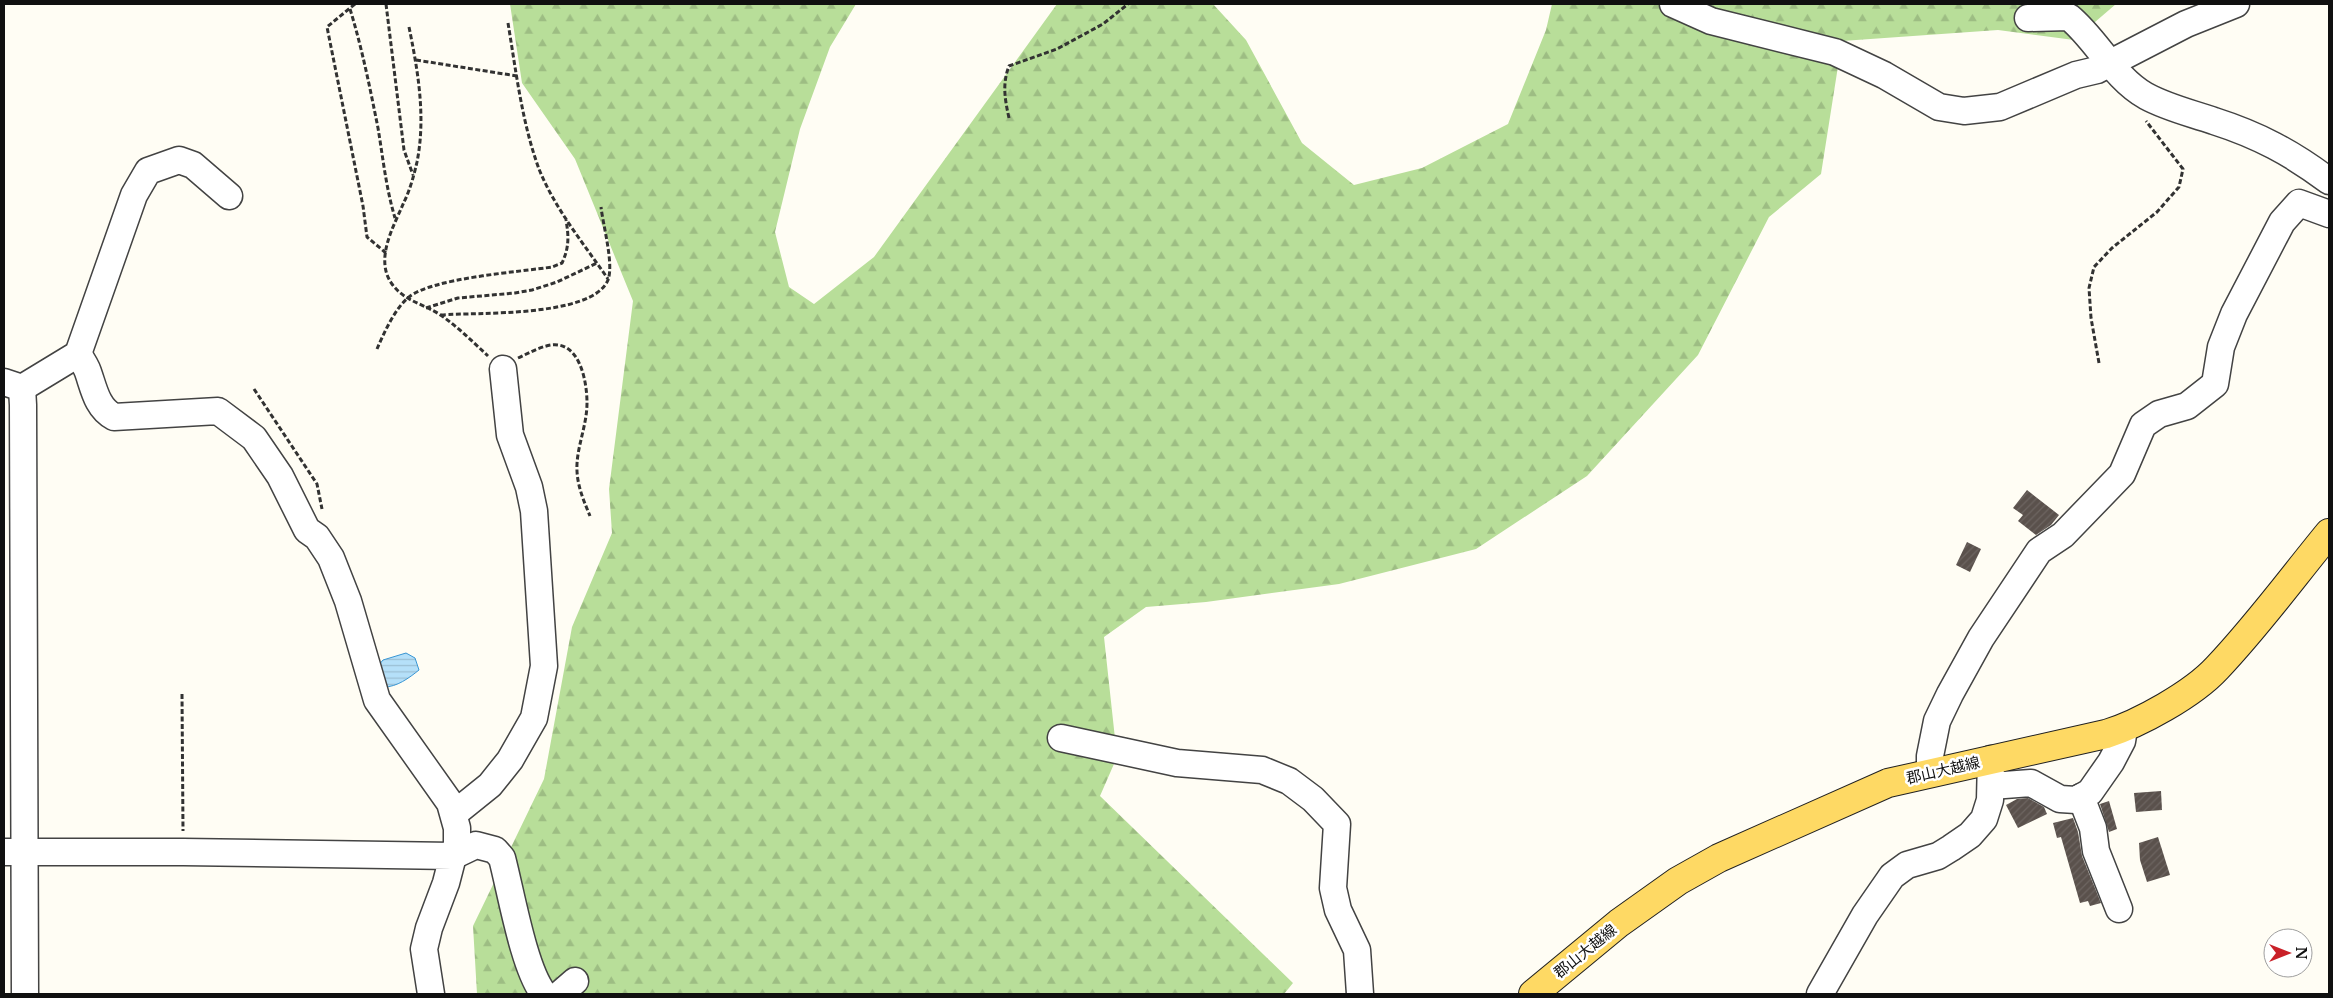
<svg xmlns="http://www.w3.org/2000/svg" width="2333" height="998" font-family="'Libre Baskerville','Noto Sans JP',serif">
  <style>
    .forest { fill: url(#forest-firs) }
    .water { fill: url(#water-rules); stroke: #3996d4 }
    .building { fill: url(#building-hatch) }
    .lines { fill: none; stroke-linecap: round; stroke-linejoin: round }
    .minor-casing { stroke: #434343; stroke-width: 29 }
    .major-casing { stroke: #212121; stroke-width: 30 }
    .path { stroke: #323232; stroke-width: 3; stroke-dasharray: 5 2.5; stroke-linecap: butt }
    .minor { stroke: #fff; stroke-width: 26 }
    .major { stroke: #fed964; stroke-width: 28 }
    .labels { text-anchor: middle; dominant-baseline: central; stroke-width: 5; stroke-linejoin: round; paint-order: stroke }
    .street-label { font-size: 15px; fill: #101010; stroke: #fff }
  </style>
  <defs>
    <pattern id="forest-firs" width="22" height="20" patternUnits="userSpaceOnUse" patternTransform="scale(1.25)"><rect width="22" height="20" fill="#b8de99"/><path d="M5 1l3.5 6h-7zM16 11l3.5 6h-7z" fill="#9dbd83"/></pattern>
    <pattern id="water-rules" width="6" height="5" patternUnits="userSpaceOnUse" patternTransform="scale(1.25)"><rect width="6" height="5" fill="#b5e0f9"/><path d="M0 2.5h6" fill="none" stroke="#9bbfd4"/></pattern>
    <pattern id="building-hatch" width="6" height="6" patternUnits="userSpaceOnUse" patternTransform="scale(1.25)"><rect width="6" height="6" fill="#5a514c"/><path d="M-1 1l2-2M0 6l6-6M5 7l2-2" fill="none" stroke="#6d6561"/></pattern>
  </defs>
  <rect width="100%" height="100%" fill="#fffdf4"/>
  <path class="forest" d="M510,4H856L830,47L800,129L775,232L789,287L814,304L874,257L1057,4H1213L1246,40L1302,143L1354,185L1422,168L1508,124L1546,30L1552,4H2116L2074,40L1998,30L1842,41L1821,174L1769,217L1698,355L1587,476L1476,549L1339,584L1206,602L1146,607L1104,637L1117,757L1100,796L1293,983L1284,994H477L473,926L544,779L572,627L612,533L609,489L633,301L575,159L522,83Z"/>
  <path class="water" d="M406,653L415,658L419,670C409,678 397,687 384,687L378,666L383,660Z"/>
  <g class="building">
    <path d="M2027,490L2059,515L2051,525L2036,535L2018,521L2023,515L2013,508Z"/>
    <path d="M1967,542L1981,549L1970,572L1956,565Z"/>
    <path d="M2161,791L2162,810L2136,812L2134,793Z"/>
    <path d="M2028,798L2044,807L2047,814L2018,828L2006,805L2017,799Z"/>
    <path d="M2109,801L2117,829L2109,832L2100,804Z"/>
    <path d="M2073,818L2078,832L2082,856L2101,903L2090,906L2088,901L2080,903L2061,837L2057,838L2053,823Z"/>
    <path d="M2158,837L2170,875L2147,882L2140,860L2139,843Z"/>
  </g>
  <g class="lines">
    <defs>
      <g id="minor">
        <path d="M1673,4L1711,21L1835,52L1884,75L1939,107L1964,111L2000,107L2076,75L2097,70L2186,24L2236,4"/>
        <path d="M2028,18L2069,17C2098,41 2113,77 2146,96C2168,108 2191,113 2214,121C2258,135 2292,153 2329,181"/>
        <path d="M78,354C82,360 86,366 88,372C94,389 97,408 114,417L218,411L254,438L280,476L307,530L317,537L331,558L348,601L377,700L450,803L457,828V844L453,856"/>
        <path d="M4,382L22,388L23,405L25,994"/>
        <path d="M22,388L78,354L134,195L148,171L179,160L193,165L229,196"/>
        <path d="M1061,738L1177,763L1262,770L1289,781L1313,799L1337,824L1333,888L1338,910L1357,950L1360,994"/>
        <path d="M1930,773V756L1937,721L1950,694L1981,638L2039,551L2063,535L2122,474L2143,425L2159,414L2187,406L2215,384L2221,347L2234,314L2282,222L2299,203L2329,214"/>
        <path d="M1991,786L2031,783L2060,799L2076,800L2090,792L2111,762L2122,741L2124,729"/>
        <path d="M2081,797L2093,828L2096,851L2119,909"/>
        <path d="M454,814L490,785L510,760L534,718L544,666L534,511L529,487L510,435L503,369"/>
        <path d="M4,852H183L453,856L446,883L429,928L424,949L431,994"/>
        <path d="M453,856L476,845L495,850L502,858C511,892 524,970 544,994"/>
        <path d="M560,994L575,981"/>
        <path d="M1820,994L1865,915L1892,876L1907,865L1938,856L1951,848L1970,835L1984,819L1990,800L1991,759"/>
      </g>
      <path id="major" d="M1533,994L1619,923L1678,881L1719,858L1888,783L2106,734C2139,724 2193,694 2217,668C2257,626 2292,578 2329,533"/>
    </defs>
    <use href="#minor" class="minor-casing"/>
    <use href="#major" class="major-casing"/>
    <g class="path">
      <path d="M355,4L327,27L363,206L367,237L386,253"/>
      <path d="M386,4L404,150L413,175"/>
      <path d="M350,9C362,48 370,88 378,128C383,158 386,188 395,218"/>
      <path d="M508,23C516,71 522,123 539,169C555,209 584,244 608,279"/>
      <path d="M409,27C418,71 426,117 417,162C414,175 410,190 404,202C394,226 374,259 392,284C405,302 425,304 442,316C459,328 473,342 488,356"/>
      <path d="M416,60L517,76"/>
      <path d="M1009,118C1005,100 1002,84 1009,66L1057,49L1103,24L1128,4"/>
      <path d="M426,308L458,298L515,293L532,290L557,282L597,263"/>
      <path d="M441,315C476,312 592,318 608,280C614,264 603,225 601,207"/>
      <path d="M377,349C384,333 395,308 409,297C432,278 519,272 552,267L562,263C569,248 569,237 566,220"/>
      <path d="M518,358C529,353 539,347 551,345C580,341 587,382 587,403C587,424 578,444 577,464C576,483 583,499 590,516"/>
      <path d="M2099,363L2091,318L2089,288L2094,267L2112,248L2157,212L2179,187L2183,169L2146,121"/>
      <path d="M254,389L317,484L322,509"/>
      <path d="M182,694L183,831"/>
    </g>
    <use href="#minor" class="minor"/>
    <use href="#major" class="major"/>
  </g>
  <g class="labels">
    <g class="street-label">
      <text transform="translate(1943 770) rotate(-13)">郡山大越線</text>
      <text transform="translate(1585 951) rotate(-39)">郡山大越線</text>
    </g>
  </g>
  <rect width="2333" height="998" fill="none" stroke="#101010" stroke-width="10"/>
  <g transform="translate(2288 953) rotate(90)"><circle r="24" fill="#ffffff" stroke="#9f9f9f"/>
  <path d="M0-4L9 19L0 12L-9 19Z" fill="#c92028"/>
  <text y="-8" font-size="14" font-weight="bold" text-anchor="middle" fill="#101010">N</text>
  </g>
</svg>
